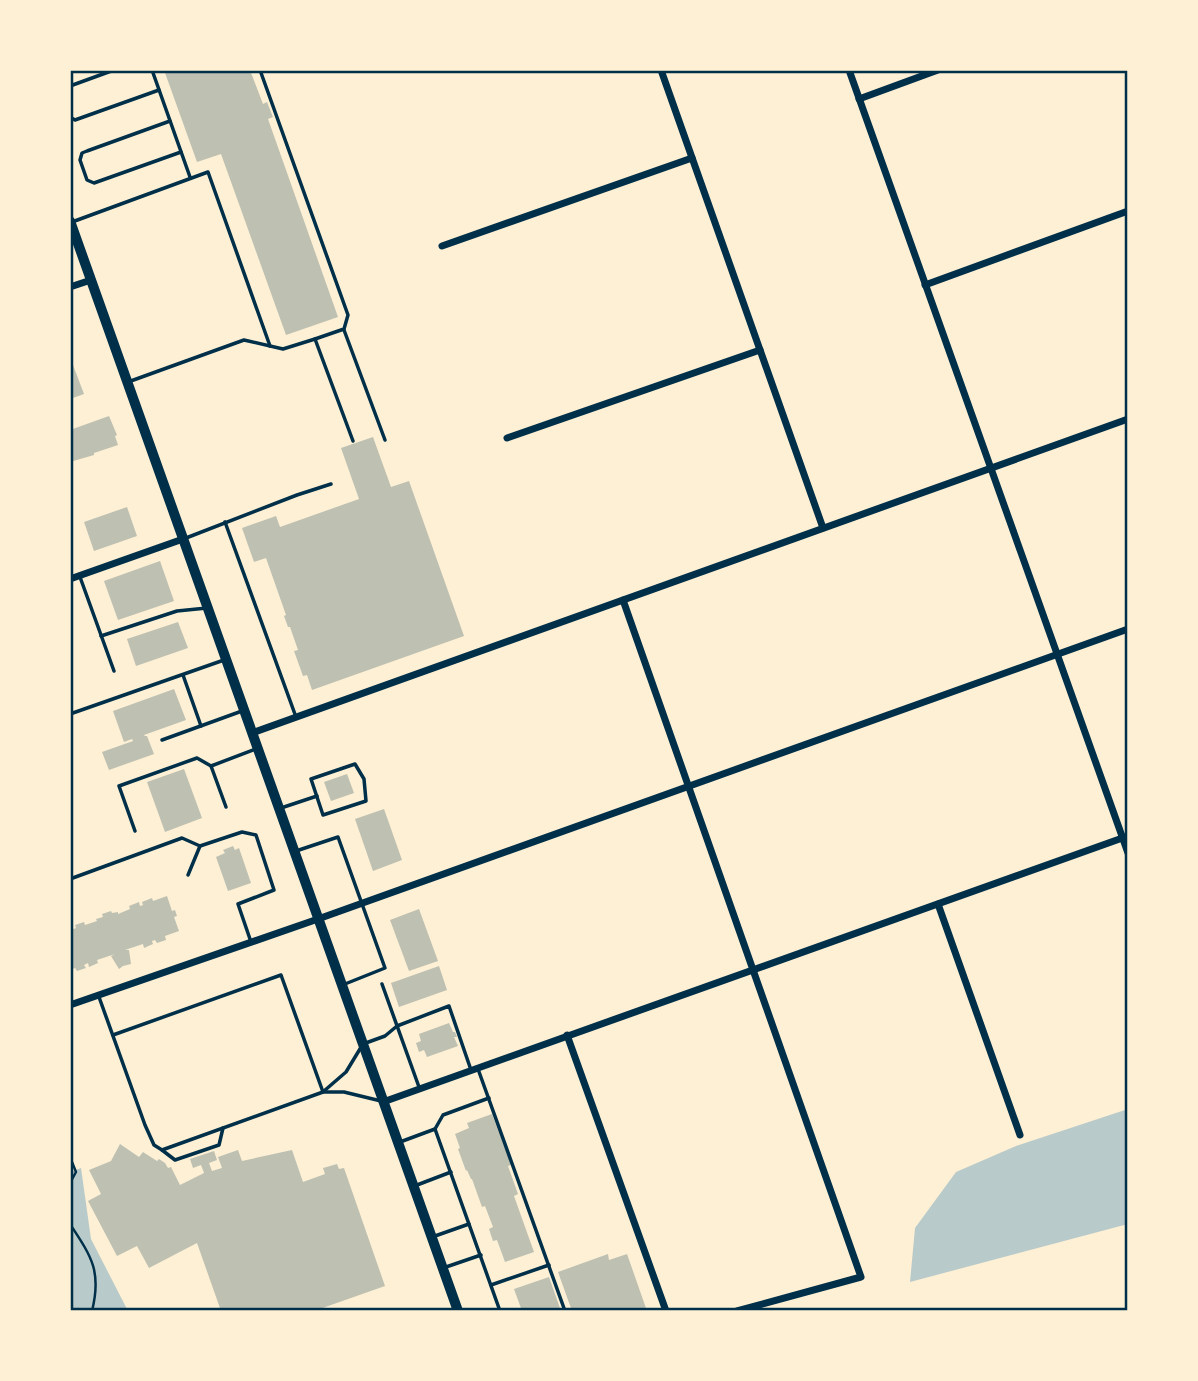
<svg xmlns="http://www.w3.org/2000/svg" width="1198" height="1381" font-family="Inter,sans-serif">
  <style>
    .green { fill: #b9caca }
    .building { fill: #bec0b2 }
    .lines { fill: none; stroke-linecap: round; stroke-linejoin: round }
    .path { stroke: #003049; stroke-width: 2.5 }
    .service { stroke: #003049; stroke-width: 3.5 }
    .minor { stroke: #003049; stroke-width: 7 }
    .secondary { stroke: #003049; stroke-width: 10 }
    .neatline { fill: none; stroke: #003049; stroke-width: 2.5 }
  </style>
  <rect width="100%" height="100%" fill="#fdf0d5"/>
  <g class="green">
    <path d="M1128,1109V1224L910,1282L915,1228L956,1172L1016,1146Z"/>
    <path d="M81,1168L91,1239L128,1311H70V1172Z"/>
  </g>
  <g class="building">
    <path d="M164,70H250L263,104L267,102L273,117L268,119L338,317L286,335L221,154L197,162Z"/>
    <path d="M73,365L84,394L70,399V366Z"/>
    <path d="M109,416L117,435L115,436L118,445L94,453V455L70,462V430Z"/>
    <path d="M373,437L391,487L409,481L464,636L312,690L307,675L303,676L294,651L298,650L290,627H288L284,616L286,615L266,558L254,562L242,528L276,516L280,527L359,499L341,448Z"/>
    <path d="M127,507L137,536L94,551L84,522Z"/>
    <path d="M160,561L174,601L118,620L104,581Z"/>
    <path d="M178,622L188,648L136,666L127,639Z"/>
    <path d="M174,689L186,720L144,735L145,736H147L154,754L109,770L102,752L133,741L132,739L124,742L113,711Z"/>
    <path d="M184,769L202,818L165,832L147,782Z"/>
    <path d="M347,774L354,793L331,801L324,782Z"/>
    <path d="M384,809L402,860L373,871L355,819Z"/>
    <path d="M233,846L235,850L239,848L251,883L228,891L216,857L225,853L223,850Z"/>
    <path d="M167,896L172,911L175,910L177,916L174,917L179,931L165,936L166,940L157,943L155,940L152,941L153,944L144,948L143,944L125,950H129L131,964L123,966L119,969L111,956L115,954L97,960L98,963L89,967L88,963L84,965L86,968L77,971L75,968L70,970V923L72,928L74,929L76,928L75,925L84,922L85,925L97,921L96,919L103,917L102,914L111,911L112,913L118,912V914L130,909L129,906L139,902L140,906L143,905L142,902L152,898L153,901Z"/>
    <path d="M419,909L438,961L409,971L390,920Z"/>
    <path d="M439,966L447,990L399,1007L391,983Z"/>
    <path d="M449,1023L453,1032H455L457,1037H454L458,1046L427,1057L424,1050L419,1052L416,1043L421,1041L419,1034Z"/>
    <path d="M492,1114L511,1165L508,1166L518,1194L514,1196L534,1252L505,1262L497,1240L493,1241L489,1229L493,1227L485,1206L482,1207L472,1179H471L467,1170L466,1171L458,1149L460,1148L455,1134L469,1128L467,1123Z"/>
    <path d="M120,1144L139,1157L143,1152L157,1161L159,1159L165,1163L168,1168L171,1167L180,1185L204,1173L201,1165L193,1168L190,1159L214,1151L217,1160L209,1163L212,1171L222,1168L218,1157L238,1150L242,1161L292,1150L303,1182L325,1174L323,1168L337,1164L339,1169L344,1168L385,1286L314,1311H221L197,1243L149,1268L137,1246L117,1256L88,1201L101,1194L89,1170L111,1161Z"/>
    <path d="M608,1254L609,1260L627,1254L647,1311H572L558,1272Z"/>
    <path d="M549,1277L561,1311H522L514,1289Z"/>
  </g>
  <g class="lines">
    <g class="path">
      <path d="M70,1157L76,1172L70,1183"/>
      <path d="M70,1224C91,1256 102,1271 92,1311"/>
    </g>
    <g class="service">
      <path d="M152,70L190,177"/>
      <path d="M260,70L348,315L344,329L315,339"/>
      <path d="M70,86L114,70"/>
      <path d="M70,117L75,120L159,90"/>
      <path d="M170,121L87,151L82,153L80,160L87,180L94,183L181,152"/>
      <path d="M72,222L208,172L270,346"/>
      <path d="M344,330L385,440"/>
      <path d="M128,382L244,340L283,349L315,339L353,441"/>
      <path d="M225,522L296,717"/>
      <path d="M186,538L297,495L331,484"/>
      <path d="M80,577L114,671"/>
      <path d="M101,636L177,611L207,608"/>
      <path d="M183,675L201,726"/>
      <path d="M70,714L224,660"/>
      <path d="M162,740L242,711"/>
      <path d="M355,764L364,779L366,801L323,815L311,779Z"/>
      <path d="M211,766L226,807"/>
      <path d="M281,808L317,796"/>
      <path d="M135,831L119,786L197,758L211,766L256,749"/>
      <path d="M296,851L338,837L385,968L345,984"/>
      <path d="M188,875L200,846"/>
      <path d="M70,879L182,838L200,846L242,832L256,835L274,890L238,904L251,942"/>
      <path d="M382,984L419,1087"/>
      <path d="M99,997L145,1125L154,1145L162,1150L323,1092H344L381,1101"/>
      <path d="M113,1035L281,975L323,1092"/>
      <path d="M478,1069L565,1311"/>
      <path d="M324,1091L346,1072L363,1044L385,1036L397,1026L449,1006L471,1070"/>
      <path d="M435,1129L443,1115L489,1098"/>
      <path d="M400,1142L435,1129L500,1311"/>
      <path d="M162,1150L175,1160L219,1145L223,1128"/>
      <path d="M417,1185L451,1172"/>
      <path d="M435,1236L469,1224"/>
      <path d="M446,1267L481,1255"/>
      <path d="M491,1285L549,1265"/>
    </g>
    <g class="minor">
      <path d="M661,70L823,528"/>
      <path d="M849,70L1128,853"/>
      <path d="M859,99L938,70"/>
      <path d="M442,246L692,158"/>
      <path d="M925,285L1128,211"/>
      <path d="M70,287L91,280"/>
      <path d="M507,438L760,350"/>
      <path d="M70,579L183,539"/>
      <path d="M623,600L861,1277L737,1311"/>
      <path d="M252,733L1128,419"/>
      <path d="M938,904L1020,1135"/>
      <path d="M70,1005L318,919L1128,629"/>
      <path d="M567,1035L666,1311"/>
      <path d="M383,1102L1128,836"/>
    </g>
    <path class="secondary" d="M70,221L458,1311"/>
  </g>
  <rect width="1198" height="1381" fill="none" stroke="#fdf0d5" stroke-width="144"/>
  <rect x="72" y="72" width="1054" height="1237" class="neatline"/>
</svg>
